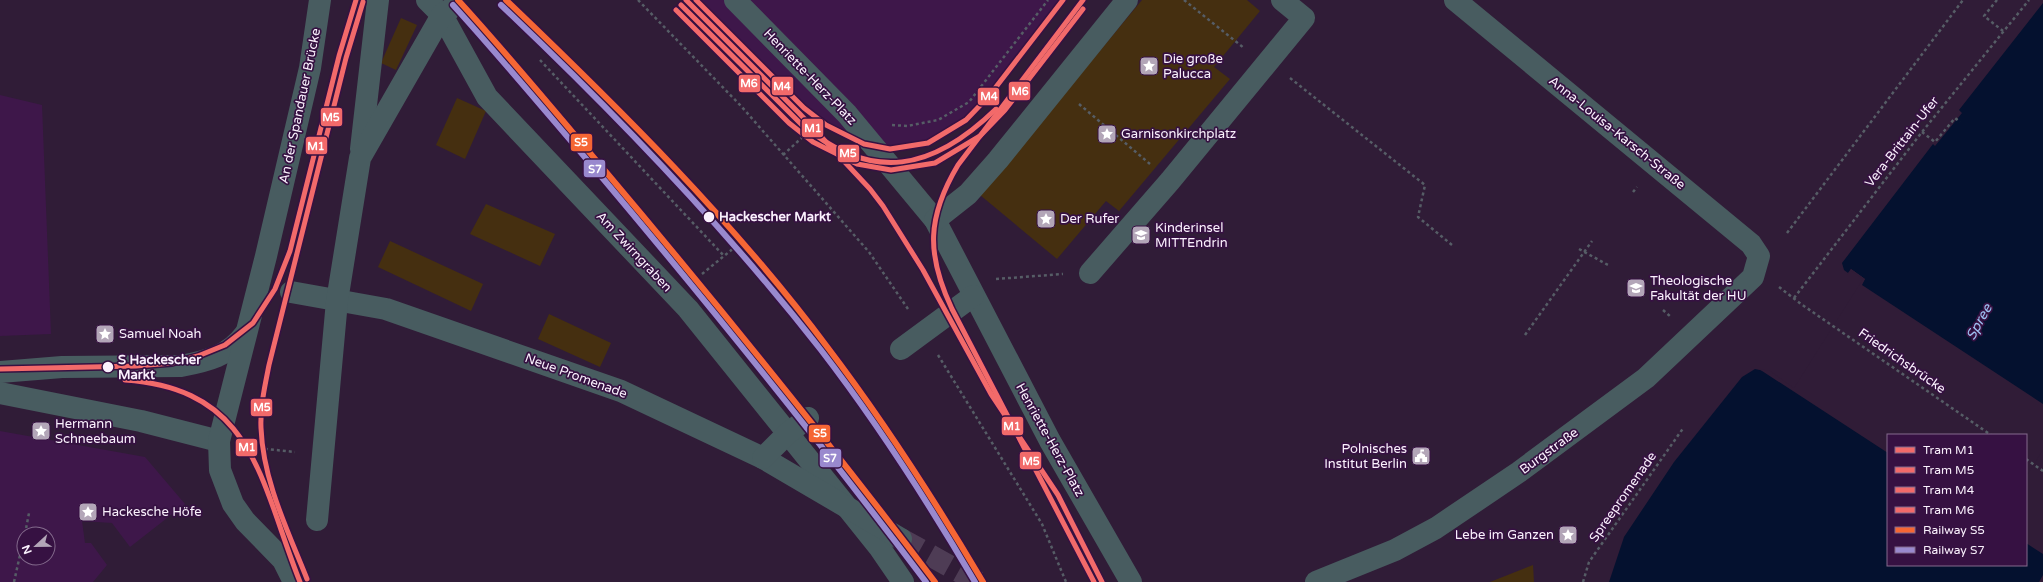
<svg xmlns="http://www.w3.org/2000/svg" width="2043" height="582" font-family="'Varela Round',sans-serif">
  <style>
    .built { fill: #3e174a; fill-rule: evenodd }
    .green { fill: #452f10 }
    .water { fill: #04112f }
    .pier { fill: #301c37 }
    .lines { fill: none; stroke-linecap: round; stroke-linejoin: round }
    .minor-tunnel { stroke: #4e3c55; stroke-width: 22; stroke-dasharray: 22 11; stroke-linecap: butt }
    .path { stroke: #565d66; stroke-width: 2.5; stroke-dasharray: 3 3; stroke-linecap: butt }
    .minor { stroke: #485c60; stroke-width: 22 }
    .tram { stroke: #5c616b; stroke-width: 1 }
    .rail-1-casing { stroke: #361142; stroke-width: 9 }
    .rail-2-casing { stroke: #361142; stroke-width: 9 }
    .rail-1 { stroke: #f56634; stroke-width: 6 }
    .rail-2 { stroke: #9989ce; stroke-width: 6 }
    .tram-1-casing { stroke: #361142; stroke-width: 8 }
    .tram-2-casing { stroke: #361142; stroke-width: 8 }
    .tram-3-casing { stroke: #361142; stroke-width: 8 }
    .tram-4-casing { stroke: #361142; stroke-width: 8 }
    .tram-1 { stroke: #f26a6a; stroke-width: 5 }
    .tram-2 { stroke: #f26a6a; stroke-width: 5 }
    .tram-3 { stroke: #f26a6a; stroke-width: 5 }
    .tram-4 { stroke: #f26a6a; stroke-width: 5 }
    .stop-dot { fill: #faf1fd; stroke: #361142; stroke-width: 1.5 }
    .labels { text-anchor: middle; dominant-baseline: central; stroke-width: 3.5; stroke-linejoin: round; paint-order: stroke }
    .poi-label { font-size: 13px; fill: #faf1fd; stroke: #361142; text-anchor: start }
    .street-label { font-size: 13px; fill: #faf1fd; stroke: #361142 }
    .stop-label { font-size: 13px; font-weight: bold; fill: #faf1fd; stroke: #361142; text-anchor: start }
    .water-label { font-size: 14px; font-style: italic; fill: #9dc0f1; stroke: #361142 }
    .line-badge { stroke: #361142; stroke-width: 1.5 }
    .badge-label { font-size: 11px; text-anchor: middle; font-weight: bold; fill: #fff }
  </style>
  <rect width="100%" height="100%" fill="#301c37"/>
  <g class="built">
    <path d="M700,0H1065L972,117L960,128L942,139L925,145L901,149L868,145L843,136L827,127Z"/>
    <path d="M0,95L42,105L51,334L0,336Z"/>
    <path d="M0,431L145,457L185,504L130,547L112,523L82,521L85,543H91L107,565L93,582H0ZM24,534H48V558H24Z"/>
  </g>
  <g class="green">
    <path d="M1142,0H1247L1260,11L1214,67L1230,79L1119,211L1106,201L1057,259L980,195Z"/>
    <path d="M401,18L417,25L396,70L381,63Z"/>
    <path d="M457,98L486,111L465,159L436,145Z"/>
    <path d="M486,204L555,234L540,266L470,234Z"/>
    <path d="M390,241L483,284L471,311L378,267Z"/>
    <path d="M549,314L611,343L600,367L538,339Z"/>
    <path d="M1533,565L1534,582H1490Z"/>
  </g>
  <path class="water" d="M2043,3V447L2026,435H1888V565H2026V543L2043,554V575L2039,582H1609L1624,537L1674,462L1742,377L1755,369L1769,372L1795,390L1865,279L1851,269L1848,273L1844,270L1842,263L1933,144L1935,146L1962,113L1959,110Z"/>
  <path class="pier" d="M1851,269L1865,279L1862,285L2043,404V450L2027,475L2026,435H1888V453L1759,369L1770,371L1794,388L1863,279L1851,271L1847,275Z"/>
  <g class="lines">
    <path class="minor-tunnel" d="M901,539L978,582"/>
    <g class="path">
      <path d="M638,0L741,106L869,252L908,309"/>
      <path d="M1184,0L1244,48"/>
      <path d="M1997,0L1984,16L2003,31"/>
      <path d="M540,60L724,256"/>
      <path d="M1290,78L1425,185L1418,217L1452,245"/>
      <path d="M1079,104L1150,164"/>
      <path d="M892,125L907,126L938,120L969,102L1048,0"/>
      <path d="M1922,132L1935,142L1955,118L1960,122"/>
      <path d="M783,155L808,132"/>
      <path d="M1633,192L1637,187"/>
      <path d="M1787,233L1963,0"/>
      <path d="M1579,249L1608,265"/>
      <path d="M702,274L735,247"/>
      <path d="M996,279L1063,274"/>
      <path d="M1779,287L1801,304L1991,435"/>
      <path d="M1794,298L1922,132L2029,0"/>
      <path d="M1663,310L1671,317"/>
      <path d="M1525,335L1592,241"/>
      <path d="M938,355L1042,524L1066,582"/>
      <path d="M46,439L48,430"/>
      <path d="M247,447L295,452"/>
      <path d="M2026,459L2043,471"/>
      <path d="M25,534L29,513"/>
      <path d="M14,582L24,537"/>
      <path d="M1583,582L1589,562L1684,427"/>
    </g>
    <g class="minor">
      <path d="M427,0L442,15L487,97L688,309L879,547L903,582"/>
      <path d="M735,0L847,114L935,220L1050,441L1131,582"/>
      <path d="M361,149L378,0"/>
      <path d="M935,220L968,194L998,160L1127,0"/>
      <path d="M1090,273L1170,181L1304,18L1282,0"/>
      <path d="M291,292L386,309L621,391L763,458L901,539"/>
      <path d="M901,349L973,296"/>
      <path d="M0,372L62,367L181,366C207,361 229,356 245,334"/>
      <path d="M0,393L141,421L219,441"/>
      <path d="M763,458L788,433L808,418"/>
      <path d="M317,520L337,301L360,158L442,15L449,10"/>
      <path d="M294,582L283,560L245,521L233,504L220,470L219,441L266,256L310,68L320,0"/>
      <path d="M1316,582L1395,550L1436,528L1519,472L1646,378L1753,277L1759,256L1751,244L1455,0"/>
    </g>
    <path class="tram" d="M288,549L303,582"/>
    <defs>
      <g id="rail-1">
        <path d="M458,0C509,56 557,114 606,172C719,306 829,442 935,582"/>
        <path d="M506,0C620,109 733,221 828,348C885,423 935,501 983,582"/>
      </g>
      <g id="rail-2">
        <path d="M453,5C503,60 551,118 600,175C712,308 821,443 926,582"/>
        <path d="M501,5C615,113 724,226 821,350C878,424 928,502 975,582"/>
      </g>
    </defs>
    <use href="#rail-1" class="rail-1-casing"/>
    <use href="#rail-2" class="rail-2-casing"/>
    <use href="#rail-1" class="rail-1"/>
    <use href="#rail-2" class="rail-2"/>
    <defs>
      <g id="tram-1">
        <path d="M686,0L799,113L870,189L883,206L923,270L991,394L1058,495L1102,582"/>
        <path d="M0,369L136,366L172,363L198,356L225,345L253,323L275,289L290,251L339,56L356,0"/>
        <path d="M125,380C255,389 260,482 300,582"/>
      </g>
      <g id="tram-2">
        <path d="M1083,0L958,165C927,217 926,254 952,309L1094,582"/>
        <path d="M681,5L801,124C873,184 933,170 996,109"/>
        <path d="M307,579C288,531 263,481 261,428C260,407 265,385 269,365L346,58L363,2"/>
      </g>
      <path id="tram-3" d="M696,0L804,108L826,125L864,144L890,149L928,143L966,120L989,96L1063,0"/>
      <path id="tram-4" d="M676,10L789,123L813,142L857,164L891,170L935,163L980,136L1005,110L1083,9"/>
    </defs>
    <use href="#tram-1" class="tram-1-casing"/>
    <use href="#tram-2" class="tram-2-casing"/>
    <use href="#tram-3" class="tram-3-casing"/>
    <use href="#tram-4" class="tram-4-casing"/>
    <use href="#tram-1" class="tram-1"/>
    <use href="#tram-2" class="tram-2"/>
    <use href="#tram-3" class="tram-3"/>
    <use href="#tram-4" class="tram-4"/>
  </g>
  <defs>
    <symbol id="sight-square" viewBox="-11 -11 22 22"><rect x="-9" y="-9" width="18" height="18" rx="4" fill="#b3a6b8" stroke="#361142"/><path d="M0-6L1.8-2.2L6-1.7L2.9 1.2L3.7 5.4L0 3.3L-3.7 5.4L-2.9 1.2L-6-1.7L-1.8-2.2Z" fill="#fff"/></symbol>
    <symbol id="school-square" viewBox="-11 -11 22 22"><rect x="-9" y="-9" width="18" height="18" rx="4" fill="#b3a6b8" stroke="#361142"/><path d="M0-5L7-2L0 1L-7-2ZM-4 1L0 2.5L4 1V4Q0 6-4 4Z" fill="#fff"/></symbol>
    <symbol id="university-square" viewBox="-11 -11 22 22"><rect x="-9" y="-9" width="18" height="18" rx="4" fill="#b3a6b8" stroke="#361142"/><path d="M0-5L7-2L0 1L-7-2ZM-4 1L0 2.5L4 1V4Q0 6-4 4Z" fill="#fff"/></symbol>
    <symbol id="civic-square" viewBox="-11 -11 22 22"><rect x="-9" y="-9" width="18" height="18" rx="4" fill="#b3a6b8" stroke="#361142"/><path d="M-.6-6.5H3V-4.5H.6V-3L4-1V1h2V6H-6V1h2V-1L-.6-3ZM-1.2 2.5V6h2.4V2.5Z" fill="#fff"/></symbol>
  </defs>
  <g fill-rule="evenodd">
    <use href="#sight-square" x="1138" y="55" width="22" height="22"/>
    <use href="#sight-square" x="1096" y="123" width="22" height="22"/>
    <use href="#sight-square" x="1035" y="208" width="22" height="22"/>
    <use href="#school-square" x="1130" y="224" width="22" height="22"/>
    <use href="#university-square" x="1625" y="277" width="22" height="22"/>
    <use href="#sight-square" x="94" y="323" width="22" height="22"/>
    <use href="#sight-square" x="30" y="420" width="22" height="22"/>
    <use href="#civic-square" x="1410" y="445" width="22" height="22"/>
    <use href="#sight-square" x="77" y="501" width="22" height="22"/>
    <use href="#sight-square" x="1557" y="524" width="22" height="22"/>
  </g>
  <g class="stop-dot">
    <circle cx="709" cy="217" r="6"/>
    <circle cx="108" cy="367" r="6"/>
  </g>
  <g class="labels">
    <g class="poi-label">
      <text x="1163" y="59">Die große<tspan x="1163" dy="15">Palucca</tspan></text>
      <text x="1121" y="134">Garnisonkirchplatz</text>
      <text x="1060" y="219">Der Rufer</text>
      <text x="1155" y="228">Kinderinsel<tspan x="1155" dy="15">MITTEndrin</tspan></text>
      <text x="1650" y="281">Theologische<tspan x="1650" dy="15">Fakultät der HU</tspan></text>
      <text x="119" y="334">Samuel Noah</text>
      <text x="55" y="424">Hermann<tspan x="55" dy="15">Schneebaum</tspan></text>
      <text x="1407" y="449" text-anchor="end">Polnisches<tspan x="1407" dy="15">Institut Berlin</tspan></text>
      <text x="102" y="512">Hackesche Höfe</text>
      <text x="1554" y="535" text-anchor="end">Lebe im Ganzen</text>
    </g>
    <g class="street-label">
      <text transform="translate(810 77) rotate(46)">Henriette-Herz-Platz</text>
      <text transform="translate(300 106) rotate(-78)">An der Spandauer Brücke</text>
      <text transform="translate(1617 133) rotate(39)">Anna-Louisa-Karsch-Straße</text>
      <text transform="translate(1902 142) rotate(-52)">Vera-Brittain-Ufer</text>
      <text transform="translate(634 252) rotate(47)">Am Zwirngraben</text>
      <text transform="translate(1902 361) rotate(35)">Friedrichsbrücke</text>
      <text transform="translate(576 376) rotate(20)">Neue Promenade</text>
      <text transform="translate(1050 440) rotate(61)">Henriette-Herz-Platz</text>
      <text transform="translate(1549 451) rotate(-36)">Burgstraße</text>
      <text transform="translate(1623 497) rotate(-55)">Spreepromenade</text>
    </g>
    <g class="stop-label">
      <text x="719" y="217">Hackescher Markt</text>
      <text x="118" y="360">S Hackescher<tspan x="118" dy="15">Markt</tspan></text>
    </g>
    <g class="water-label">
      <text transform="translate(1979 322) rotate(-61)">Spree</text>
    </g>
  </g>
  <g class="line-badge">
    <rect x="738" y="74" width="23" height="19" rx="4" fill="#f26a6a"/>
    <rect x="771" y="76" width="23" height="20" rx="4" fill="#f26a6a"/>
    <rect x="1008" y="81" width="23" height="20" rx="4" fill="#f26a6a"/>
    <rect x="977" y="87" width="23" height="19" rx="4" fill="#f26a6a"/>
    <rect x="320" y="107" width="23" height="20" rx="4" fill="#f26a6a"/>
    <rect x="801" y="118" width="23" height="20" rx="4" fill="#f26a6a"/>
    <rect x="570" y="133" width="23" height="19" rx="4" fill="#f56634"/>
    <rect x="305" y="136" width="23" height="19" rx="4" fill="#f26a6a"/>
    <rect x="837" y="144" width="23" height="19" rx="4" fill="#f26a6a"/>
    <rect x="583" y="159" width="23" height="19" rx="4" fill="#9989ce"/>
    <rect x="250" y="398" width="23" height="19" rx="4" fill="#f26a6a"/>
    <rect x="1001" y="416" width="23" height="20" rx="4" fill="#f26a6a"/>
    <rect x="808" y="424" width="23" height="19" rx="4" fill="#f56634"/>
    <rect x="235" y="438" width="23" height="19" rx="4" fill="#f26a6a"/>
    <rect x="819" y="448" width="23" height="20" rx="4" fill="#9989ce"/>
    <rect x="1019" y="451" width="23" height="19" rx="4" fill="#f26a6a"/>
  </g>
  <g class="badge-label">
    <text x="749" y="87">M6</text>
    <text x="782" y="90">M4</text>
    <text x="1020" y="95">M6</text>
    <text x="989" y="100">M4</text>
    <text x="331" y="121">M5</text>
    <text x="813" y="132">M1</text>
    <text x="581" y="146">S5</text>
    <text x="316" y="150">M1</text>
    <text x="848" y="157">M5</text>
    <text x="595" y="173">S7</text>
    <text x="262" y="411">M5</text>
    <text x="1012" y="430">M1</text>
    <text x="820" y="437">S5</text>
    <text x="247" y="451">M1</text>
    <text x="830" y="462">S7</text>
    <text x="1031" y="465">M5</text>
  </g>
  <rect x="1887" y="434" width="140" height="132" fill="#361142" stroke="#846b8d"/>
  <rect x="1895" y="447" width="20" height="6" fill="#f26a6a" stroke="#846b8d"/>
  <text x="1923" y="454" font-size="12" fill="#faf1fd">Tram M1</text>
  <rect x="1895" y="467" width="20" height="6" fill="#f26a6a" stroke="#846b8d"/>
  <text x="1923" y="474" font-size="12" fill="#faf1fd">Tram M5</text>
  <rect x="1895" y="487" width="20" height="6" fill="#f26a6a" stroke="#846b8d"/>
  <text x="1923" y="494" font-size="12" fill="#faf1fd">Tram M4</text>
  <rect x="1895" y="507" width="20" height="6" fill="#f26a6a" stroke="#846b8d"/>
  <text x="1923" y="514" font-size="12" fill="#faf1fd">Tram M6</text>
  <rect x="1895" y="527" width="20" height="6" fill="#f56634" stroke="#846b8d"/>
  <text x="1923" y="534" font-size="12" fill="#faf1fd">Railway S5</text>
  <rect x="1895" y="547" width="20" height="6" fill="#9989ce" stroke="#846b8d"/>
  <text x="1923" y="554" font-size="12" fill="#faf1fd">Railway S7</text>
  <g transform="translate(36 546) rotate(248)"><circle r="19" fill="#361142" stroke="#846b8d"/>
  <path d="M0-3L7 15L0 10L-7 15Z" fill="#b3a6b8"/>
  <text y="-6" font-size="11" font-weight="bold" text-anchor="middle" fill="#faf1fd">N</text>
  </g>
</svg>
